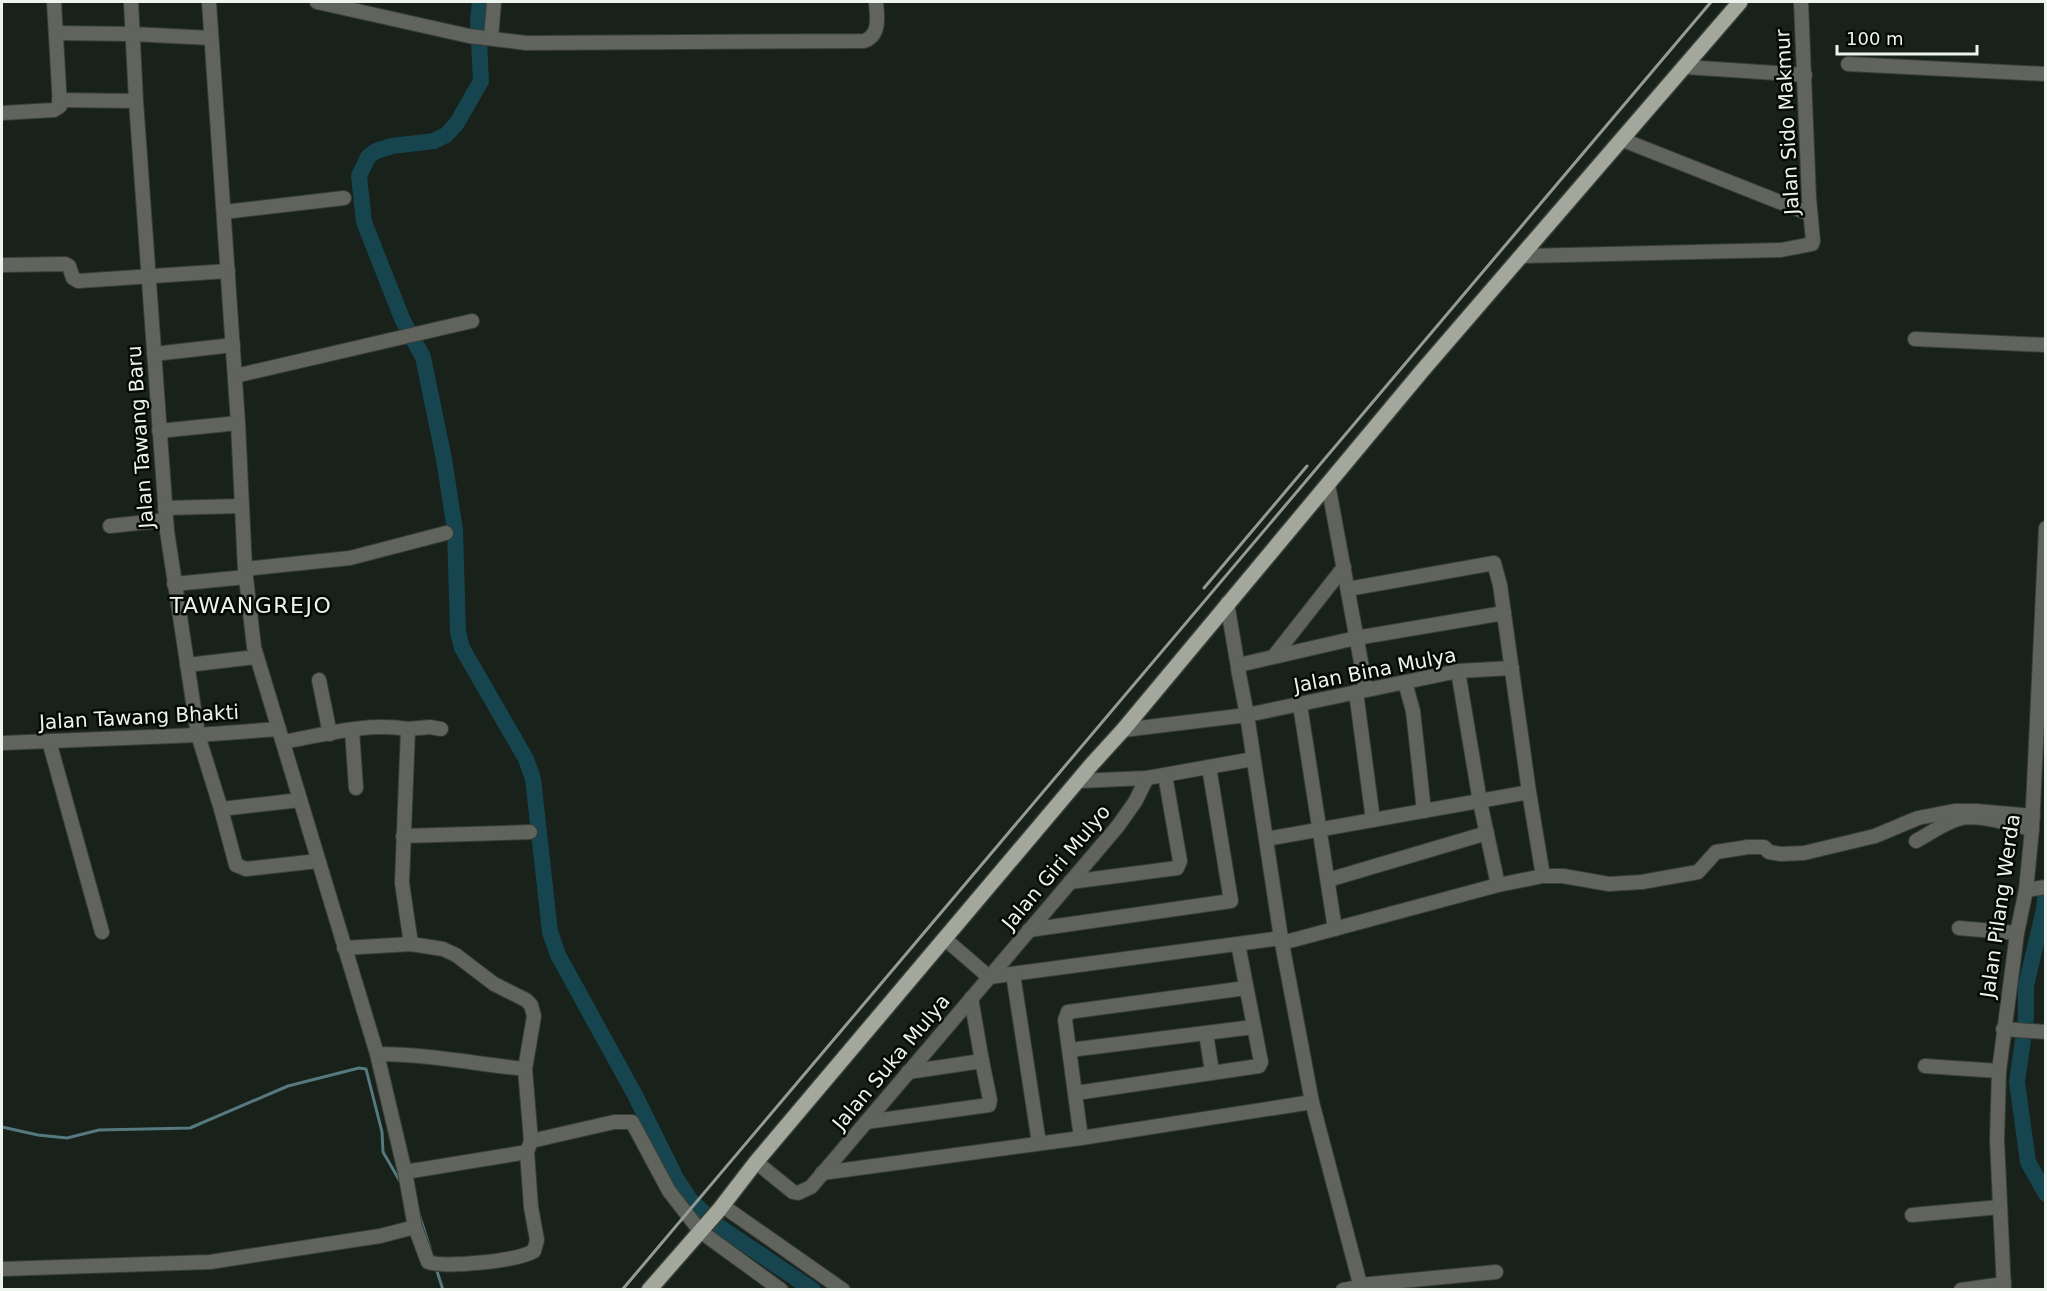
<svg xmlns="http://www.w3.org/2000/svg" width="2047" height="1291" font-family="'DejaVu Sans',sans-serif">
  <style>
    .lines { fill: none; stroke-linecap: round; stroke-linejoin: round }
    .stream { stroke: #56797f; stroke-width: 3 }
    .river { stroke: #16454f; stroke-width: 16 }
    .minor-casing { stroke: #363e38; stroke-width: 16 }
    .major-casing { stroke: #363e38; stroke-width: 18 }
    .minor { stroke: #61635d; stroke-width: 14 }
    .major { stroke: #a4a89c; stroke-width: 15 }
    .rail { stroke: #949b95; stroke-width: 3 }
    .labels { text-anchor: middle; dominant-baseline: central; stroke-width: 5; stroke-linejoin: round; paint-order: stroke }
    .street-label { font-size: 20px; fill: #edf3ee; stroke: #060a07 }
    .quarter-label { font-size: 22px; letter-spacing: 1.5px; fill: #edf3ee; stroke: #060a07 }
  </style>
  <rect width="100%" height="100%" fill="#18211a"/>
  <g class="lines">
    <g class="stream">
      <path d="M2,1127L38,1135L67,1138L99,1130L190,1128L288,1086L359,1068L366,1069L382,1132L383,1152L401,1183"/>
      <path d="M419,1214L430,1248"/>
      <path d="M436,1268L443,1290"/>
    </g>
    <g class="river">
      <path d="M480,2L478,21L481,81L457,123L446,135L434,141L392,146L376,151L368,157L359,176L364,222L403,321L423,357L444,459L455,530L458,632L462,648L526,759L533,779L550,932L558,955L635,1095L677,1180L691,1201L717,1225L813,1290"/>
      <path d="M2046,889L2044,909L2026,986V1018L2017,1082L2028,1162L2046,1194"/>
    </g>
    <defs>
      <g id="minor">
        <path d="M131,2L136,101L167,531L198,735L221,809L236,865L246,869L318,861"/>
        <path d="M209,2L238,423L245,569L254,647L377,1054L405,1172L527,1152L531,1141L614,1122H632L669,1191L700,1231L781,1290"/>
        <path d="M317,2L469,36L526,43L864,41C881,35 877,16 876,2"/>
        <path d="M56,33L132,34L211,38"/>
        <path d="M491,38L494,2"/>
        <path d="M1848,64L2046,74"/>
        <path d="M1685,67L1805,75"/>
        <path d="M59,100L136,101"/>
        <path d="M2,113L54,110L60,106L54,2"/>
        <path d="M1623,140L1810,214"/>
        <path d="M224,212L344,198"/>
        <path d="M1521,256L1781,250L1812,244L1813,241L1809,198L1801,2"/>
        <path d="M2,265L65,264L69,266L73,278L78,281L228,271"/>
        <path d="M1915,339L2046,345"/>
        <path d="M154,354L233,345"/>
        <path d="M235,376L472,321"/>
        <path d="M159,431L238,423"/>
        <path d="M1328,484L1366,689"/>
        <path d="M165,508L241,506"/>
        <path d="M110,526L166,520"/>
        <path d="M245,569L350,558L446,533"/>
        <path d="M174,584L246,577"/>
        <path d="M1227,603L1238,667"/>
        <path d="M1274,656L1344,567"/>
        <path d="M187,665L256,657"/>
        <path d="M1458,671L1480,802L1498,885"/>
        <path d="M319,680L330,734"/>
        <path d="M1405,682L1413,711L1424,811"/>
        <path d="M1356,692L1373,820"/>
        <path d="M1300,705L1335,929"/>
        <path d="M408,729L430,727L441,729"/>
        <path d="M352,730L356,788"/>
        <path d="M1123,730L1247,715L1458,671L1512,668"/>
        <path d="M49,741L102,932"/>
        <path d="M283,742C323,735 367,722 408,729L402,883L411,944"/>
        <path d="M2,743L198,735L279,729"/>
        <path d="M1078,781L1147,778L1253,759"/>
        <path d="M1529,792L1543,876"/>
        <path d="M221,809L300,800"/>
        <path d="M403,836L530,832"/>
        <path d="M1266,839L1529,792L1500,585L1494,563L1348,589"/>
        <path d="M1916,841C1929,834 1944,823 1958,819C1977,813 2013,825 2032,829"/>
        <path d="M1328,880L1487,833"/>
        <path d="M1070,882L1177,868L1180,861L1165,775"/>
        <path d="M2026,890L2046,887"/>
        <path d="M1959,928L2017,933"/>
        <path d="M1029,930L1231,901L1209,767"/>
        <path d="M945,939L989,977L1281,938"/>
        <path d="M1282,943L1498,885L1543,876H1563L1609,884L1642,882L1698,872L1716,852L1748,847H1764L1769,852L1781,854L1804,853L1875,836L1918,818L1954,811H1976L2033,816"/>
        <path d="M344,948L411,944L443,949L456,955L494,984L526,1000L531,1005L534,1016L525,1069L531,1141"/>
        <path d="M1013,974L1039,1143"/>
        <path d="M2003,1029L2046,1032"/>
        <path d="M1206,1033L1212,1072"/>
        <path d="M1070,1050L1253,1027"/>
        <path d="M377,1054C427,1054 476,1064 525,1069"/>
        <path d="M1925,1066L1999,1071"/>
        <path d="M908,1072L982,1061"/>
        <path d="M1076,1093L1259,1066L1261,1062L1238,944"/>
        <path d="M866,1122L989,1105L990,1100L982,1061L971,998"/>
        <path d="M1081,1138L1065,1020L1068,1012L1246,988"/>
        <path d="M756,1162L793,1192L798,1193L811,1187L1118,826L1135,802L1147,778"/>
        <path d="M405,1172L415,1227L428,1262C445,1268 518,1261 534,1251L537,1240L531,1207L527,1152"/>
        <path d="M822,1173L1081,1138L1312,1102"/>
        <path d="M723,1206L843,1290"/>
        <path d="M1912,1215L2000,1207"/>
        <path d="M2,1269L210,1262L380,1236L415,1227"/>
        <path d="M1360,1285L1496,1272"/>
        <path d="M1343,1290L1359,1287V1280L1312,1102L1281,938L1247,715L1238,669L1239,665L1243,664L1356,638L1504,613"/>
        <path d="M1961,1290L2004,1284"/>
        <path d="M2004,1290L1997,1140L1999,1071L2017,933L2026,890L2032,829L2046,528"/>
      </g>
      <path id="major" d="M649,1290L719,1210L756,1162L1092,764L1123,730L1422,371L1740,2"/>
    </defs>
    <use href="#minor" class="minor-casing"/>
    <use href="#major" class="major-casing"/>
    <use href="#minor" class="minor"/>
    <use href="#major" class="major"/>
    <g class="rail">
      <path d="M1204,588L1307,466"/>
      <path d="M622,1290L1711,2"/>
    </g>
  </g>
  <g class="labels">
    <g class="street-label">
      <text transform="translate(1787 122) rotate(-93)">Jalan Sido Makmur</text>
      <text transform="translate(140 437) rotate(-94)">Jalan Tawang Baru</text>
      <text transform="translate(1375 670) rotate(-11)">Jalan Bina Mulya</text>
      <text transform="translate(139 717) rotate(-3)">Jalan Tawang Bhakti</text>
      <text transform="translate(1056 867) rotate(-50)">Jalan Giri Mulyo</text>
      <text transform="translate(2000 906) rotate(-82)">Jalan Pilang Werda</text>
      <text transform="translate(891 1062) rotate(-50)">Jalan Suka Mulya</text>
    </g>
    <g class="quarter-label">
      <text x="251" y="605">TAWANGREJO</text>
    </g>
  </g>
  <rect width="2047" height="1291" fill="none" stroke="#edf3ee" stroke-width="6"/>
  <path d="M1837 45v9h140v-9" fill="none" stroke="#edf3ee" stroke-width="3"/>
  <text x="1846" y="45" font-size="18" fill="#edf3ee" stroke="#060a07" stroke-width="4.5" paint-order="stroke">100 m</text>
</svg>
